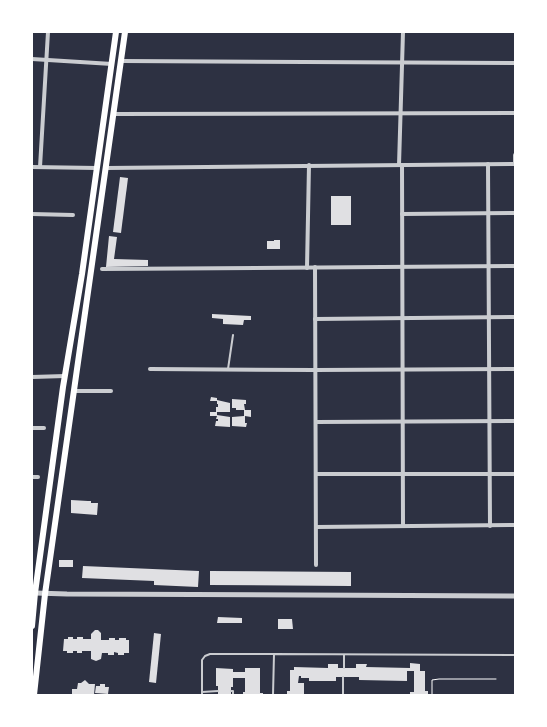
<svg xmlns="http://www.w3.org/2000/svg" width="547" height="727" font-family="'Source Sans 3',sans-serif">
  <style>
    .building { fill: #e0e0e3 }
    .lines { fill: none; stroke-linecap: round; stroke-linejoin: round }
    .path { stroke: #fff; stroke-width: 1 }
    .service { stroke: #caccd0; stroke-width: 2 }
    .minor { stroke: #caccd0; stroke-width: 4 }
    .tertiary { stroke: #caccd0; stroke-width: 5 }
    .secondary { stroke: #fff; stroke-width: 6 }
  </style>
  <rect width="100%" height="100%" fill="#2d3142"/>
  <g class="building">
    <path d="M120,177L128,178L121,233L113,232Z"/>
    <rect x="331" y="196" width="20" height="29"/>
    <path d="M109,236L117,237L114,259L148,260V266L106,267Z"/>
    <path d="M274,240H280V249H267V241H274Z"/>
    <path d="M212,314L251,316V320H244L243,325L223,324V319L212,318Z"/>
    <path d="M211,397L217,398V400L230,403V412H217V415L230,417V427L215,426L216,421H218V419H216L217,416H210V412H216V407H218V404H217V401H210Z"/>
    <path d="M232,399L246,400V404H244L245,410H251V417L245,416V423H247L246,427L232,426V417L244,416V410H236V408H232Z"/>
    <path d="M71,500L88,501H91V503H98L97,515L71,513Z"/>
    <rect x="59" y="560" width="14" height="7"/>
    <path d="M83,566L199,571L198,587L154,585V581L82,578Z"/>
    <path d="M210,571L351,572V586L210,585Z"/>
    <path d="M218,617L242,618V623H217Z"/>
    <path d="M278,619H292L293,629H278Z"/>
    <path d="M95,630H98L101,633V640H109V638H115V640H119V638H126V640H129V653H124V655H118V653L114,652V655H108V653H102L101,659L96,661L91,659V651H82V653H77V651H73V653H67V651H63L64,639H68V637H73V639H77V637H83V639H91V634Z"/>
    <path d="M154,633L161,634L156,683L149,682Z"/>
    <path d="M410,663L420,664V671H425V691H428V695H410V692H414V671H407V681L359,680V677H336V681H309V678H301V676H299L298,683H304V695H287V691H290V670H294V667L328,668V664H338V668H356V664H367L366,667L410,668Z"/>
    <path d="M216,668L233,669V672H245V668H260V693H263V695H243V692H245V678H233V687H231V695H218V686H216Z"/>
    <path d="M85,680L89,684H95L94,695H72V689H77L78,683H81Z"/>
    <path d="M100,684H105V687H109L108,694L95,693L96,686H100Z"/>
  </g>
  <g class="lines">
    <path class="path" d="M432,695V680L439,679H496"/>
    <g class="service">
      <path d="M228,369L233,335"/>
      <path d="M344,668V655"/>
      <path d="M231,691H233V695"/>
      <path d="M202,692L218,691"/>
      <path d="M202,695V660L205,656L210,654H274"/>
      <path d="M273,695L274,654L515,655"/>
      <path d="M343,695V677"/>
    </g>
    <g class="minor">
      <path d="M32,59L112,64"/>
      <path d="M122,61L515,63"/>
      <path d="M114,114L515,113"/>
      <path d="M488,164L490,526"/>
      <path d="M515,164V155"/>
      <path d="M399,165L403,32"/>
      <path d="M402,165L403,526"/>
      <path d="M32,167L97,168"/>
      <path d="M40,167L48,32"/>
      <path d="M106,168L515,164"/>
      <path d="M32,214L73,215"/>
      <path d="M402,214L515,213"/>
      <path d="M315,267L316,565"/>
      <path d="M307,268L309,165"/>
      <path d="M102,269L515,266"/>
      <path d="M315,319L515,317"/>
      <path d="M150,369L315,370L515,369"/>
      <path d="M32,377L65,376"/>
      <path d="M74,391H111"/>
      <path d="M316,422L515,421"/>
      <path d="M32,428H44"/>
      <path d="M316,474H515"/>
      <path d="M32,477H38"/>
      <path d="M316,527L515,525"/>
    </g>
    <path class="tertiary" d="M35,593L67,594L515,596"/>
    <g class="secondary">
      <path d="M32,626L35,593L63,387L82,274L116,32"/>
      <path d="M34,695L45,594L125,32"/>
    </g>
  </g>
  <rect width="547" height="727" fill="none" stroke="#ffffff" stroke-width="66"/>
</svg>
